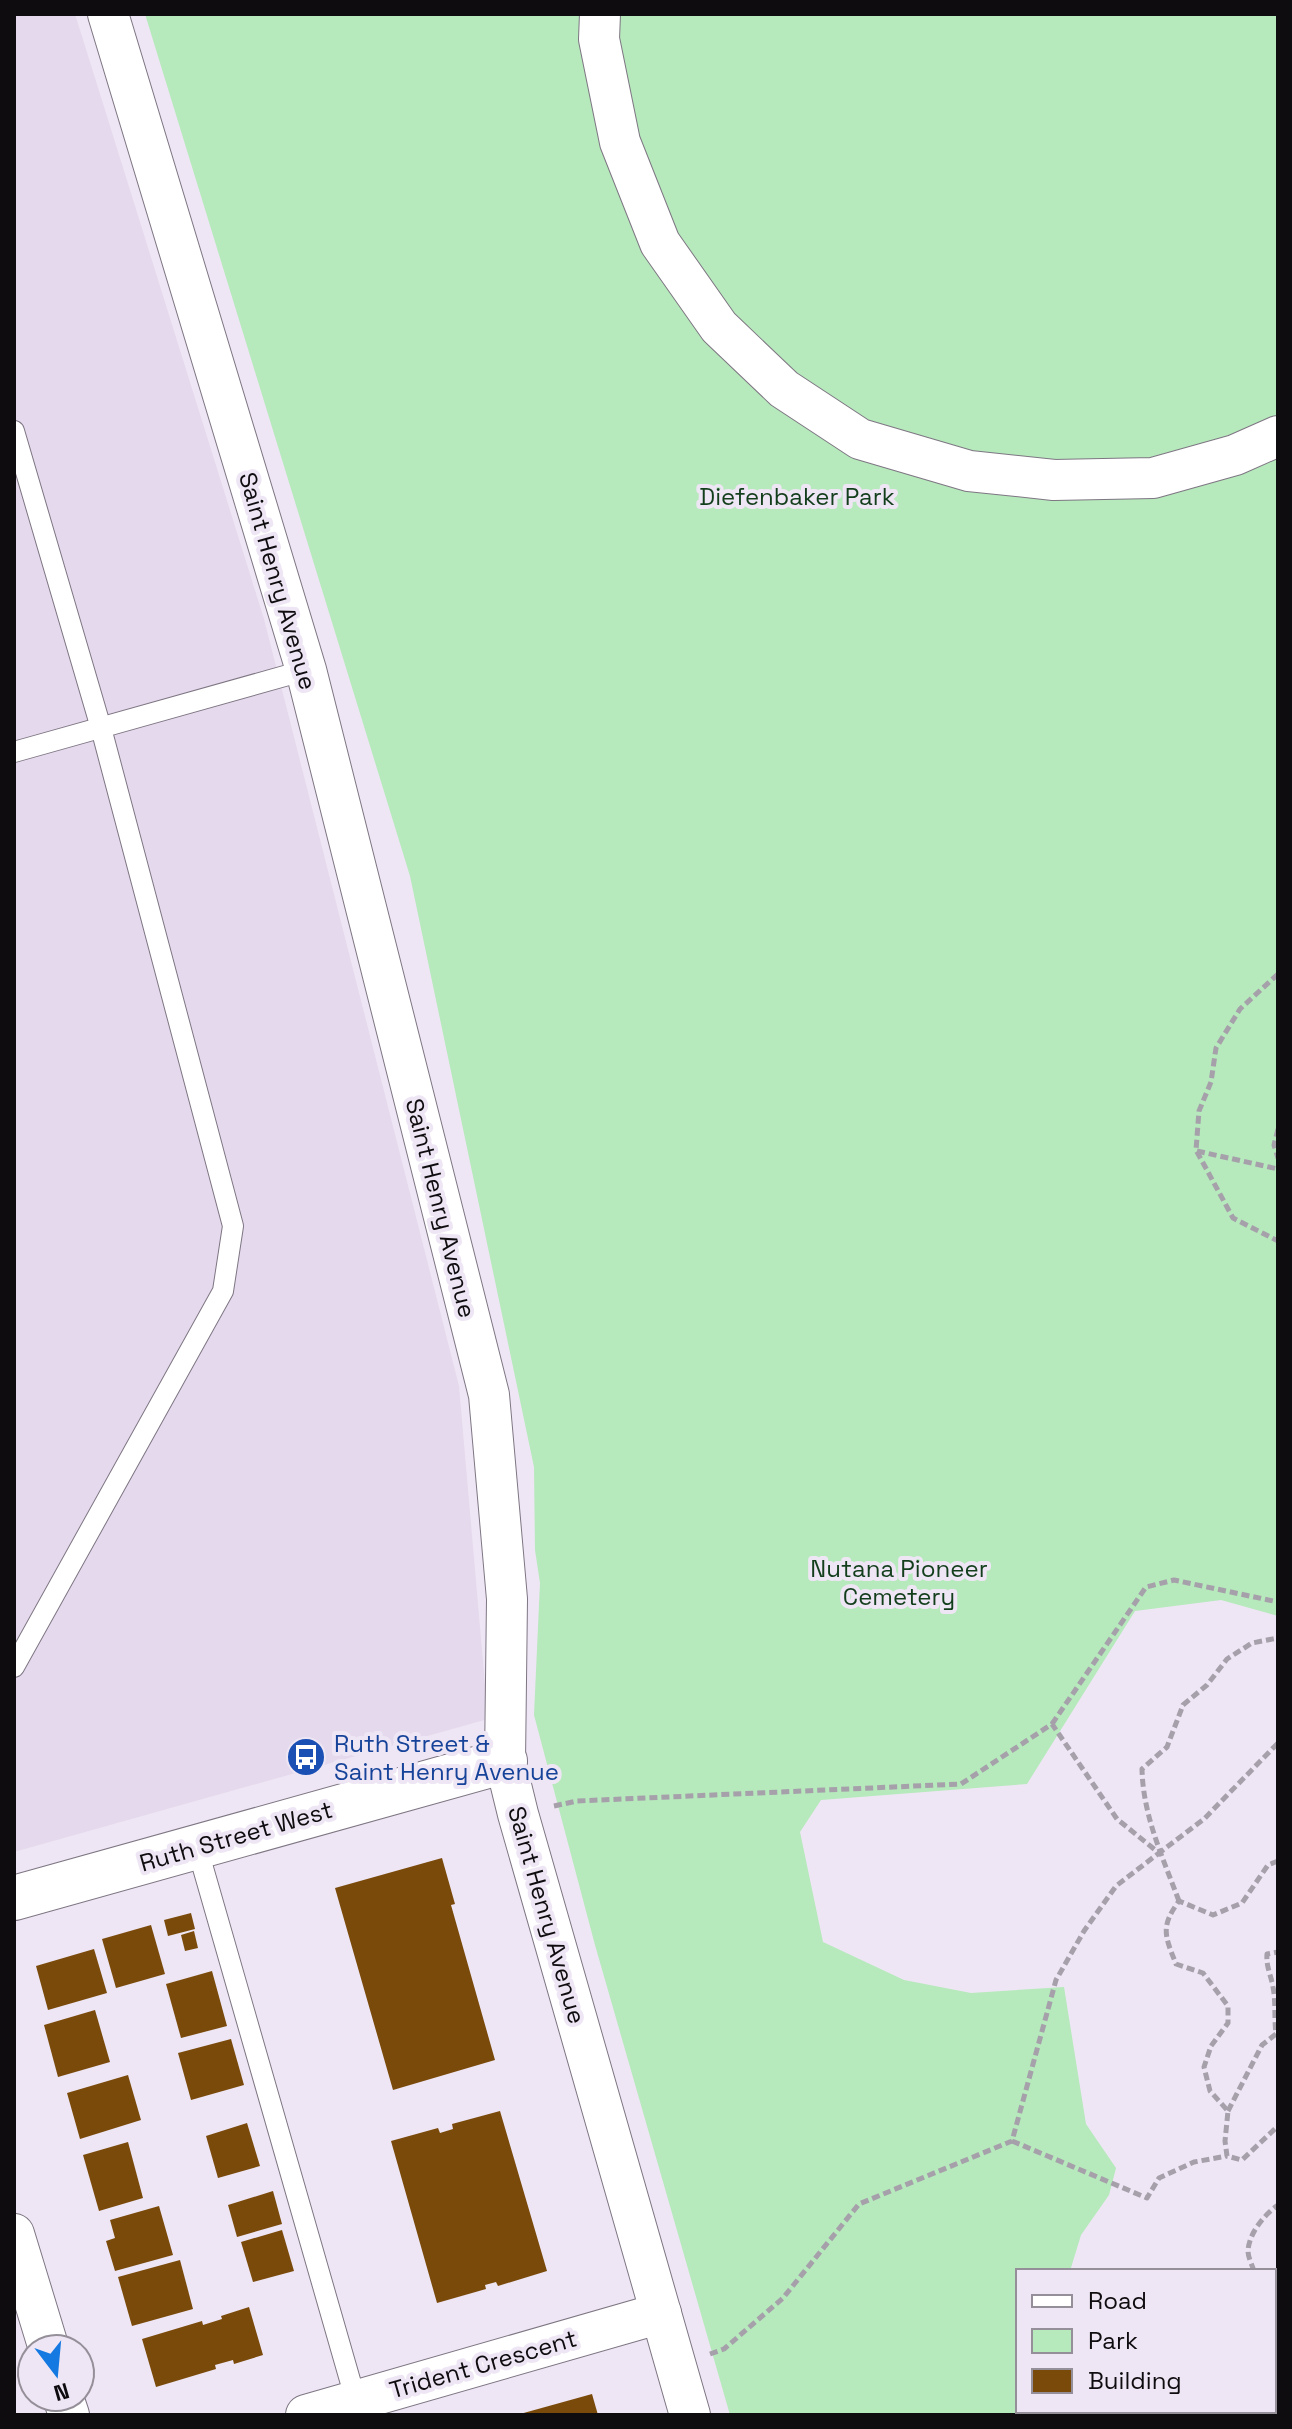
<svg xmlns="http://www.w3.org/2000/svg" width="1292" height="2429" font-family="'Space Grotesk',sans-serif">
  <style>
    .built { fill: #e5d9ed }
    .green { fill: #b6e9bb }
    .building { fill: #7a4a0b }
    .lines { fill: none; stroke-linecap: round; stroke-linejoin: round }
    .lane-casing { stroke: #7e7683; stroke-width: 22 }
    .street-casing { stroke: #7e7683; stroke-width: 42 }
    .secondary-casing { stroke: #7e7683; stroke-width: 46 }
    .path { stroke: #a6a0ab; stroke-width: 5; stroke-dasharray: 8 4; stroke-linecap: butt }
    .lane { stroke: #fff; stroke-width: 20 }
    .street { stroke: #fff; stroke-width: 40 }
    .secondary { stroke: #fff; stroke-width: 44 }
    .labels { text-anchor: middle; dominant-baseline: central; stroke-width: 8; stroke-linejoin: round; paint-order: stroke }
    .park-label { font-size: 24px; fill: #133e1c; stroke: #eee6f4 }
    .street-label { font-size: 24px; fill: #0f0c10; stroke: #eee6f4 }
    .transit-label { font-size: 24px; fill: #164399; stroke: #eee6f4; text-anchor: start }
  </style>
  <rect width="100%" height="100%" fill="#eee6f4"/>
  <path class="built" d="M14,14H75L264,619L459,1386L488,1719L14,1852Z"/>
  <path class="green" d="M145,14H1278V1616L1221,1600L1135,1611L1027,1784L821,1800L800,1832L823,1942L904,1980L971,1993L1064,1987L1086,2124L1116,2168L1109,2195L1081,2235L1070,2271H1018V2411H1032L1034,2415H730L595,1945L534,1715L540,1583L535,1550L534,1467L410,876Z"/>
  <g class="building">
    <path d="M442,1858L455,1904L451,1905L495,2060L393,2090L335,1888Z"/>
    <path d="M191,1913L195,1929L168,1936L164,1920Z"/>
    <path d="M151,1925L165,1974L116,1988L102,1939Z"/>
    <path d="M194,1931L198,1948L185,1951L181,1935Z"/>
    <path d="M94,1949L107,1993L48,2010L36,1966Z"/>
    <path d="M212,1971L227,2026L181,2038L166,1984Z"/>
    <path d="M95,2010L110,2062L58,2077L44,2025Z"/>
    <path d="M231,2039L244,2085L191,2100L178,2053Z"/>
    <path d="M128,2075L141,2120L80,2139L67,2093Z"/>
    <path d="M500,2111L547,2271L498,2286L496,2282L485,2285L486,2289L437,2303L391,2141L438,2128L440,2133L453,2129L452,2124Z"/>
    <path d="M247,2123L260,2166L218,2178L206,2136Z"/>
    <path d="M128,2142L143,2198L99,2211L83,2155Z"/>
    <path d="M273,2191L282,2224L237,2237L228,2205Z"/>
    <path d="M159,2206L173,2255L115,2271L106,2241L115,2238L110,2220Z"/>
    <path d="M282,2230L294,2271L253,2282L241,2242Z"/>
    <path d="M180,2260L193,2309L132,2326L118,2277Z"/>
    <path d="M249,2307L263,2355L234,2364L233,2360L215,2365L216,2369L156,2387L142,2339L202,2321L203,2325L222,2319L221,2316Z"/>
    <path d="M592,2394L598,2415H520V2414Z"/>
  </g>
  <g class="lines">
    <defs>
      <g id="lane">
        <path d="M14,431L101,728L233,1226L223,1291L14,1667"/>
        <path d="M14,752L306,670"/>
        <path d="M197,1847L358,2408"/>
      </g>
      <g id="street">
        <path d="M108,14L306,670L489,1395L507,1599L505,1761L518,1814L690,2415"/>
        <path d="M600,14L599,39L620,142L660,243L719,327L784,389L860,439L969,471L1054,480L1153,478L1235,455L1278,436"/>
        <path d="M14,2234L49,2349"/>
        <path d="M63,2397L69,2415"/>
        <path d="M306,2415L661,2313"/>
      </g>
      <path id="secondary" d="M14,1898L505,1761"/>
    </defs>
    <use href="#lane" class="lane-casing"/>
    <use href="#street" class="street-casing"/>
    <use href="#secondary" class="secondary-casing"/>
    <g class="path">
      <path d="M1278,974L1240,1009L1216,1048L1211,1082L1199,1111L1196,1150L1233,1218L1278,1241"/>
      <path d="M1278,1129L1274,1145L1278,1158"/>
      <path d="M1197,1151L1278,1169"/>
      <path d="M1052,1724L1146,1587L1174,1580L1278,1602"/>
      <path d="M554,1806L577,1801L961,1784L1052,1724L1117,1819L1159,1853L1204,1819L1278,1743"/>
      <path d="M1278,1861L1268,1865L1242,1903L1213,1915L1179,1901C1160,1927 1165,1936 1176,1964L1203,1973L1228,2006V2023L1211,2046L1204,2067L1210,2091L1228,2111L1225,2141L1227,2156L1242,2160L1278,2126"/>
      <path d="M1179,1901C1163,1858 1143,1816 1142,1769L1167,1747L1183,1705L1207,1685L1227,1659L1252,1643L1278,1638"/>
      <path d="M1228,2111L1262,2045L1276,2034C1274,2018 1276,2002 1273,1987C1271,1975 1266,1967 1267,1954L1278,1952"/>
      <path d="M1012,2141L1147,2198L1159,2178L1194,2162L1227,2156"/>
      <path d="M1254,2271C1252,2265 1248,2257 1248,2251C1249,2233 1264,2215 1278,2205"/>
      <path d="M1274,2301L1278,2305"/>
      <path d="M710,2354L724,2349L783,2298L859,2204L1012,2141L1056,1980L1084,1931L1116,1886L1159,1853"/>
    </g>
    <use href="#lane" class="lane"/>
    <use href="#street" class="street"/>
    <use href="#secondary" class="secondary"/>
  </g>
  <defs>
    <symbol id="bus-disc" viewBox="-11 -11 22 22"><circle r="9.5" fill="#1a4fb4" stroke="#eee6f4"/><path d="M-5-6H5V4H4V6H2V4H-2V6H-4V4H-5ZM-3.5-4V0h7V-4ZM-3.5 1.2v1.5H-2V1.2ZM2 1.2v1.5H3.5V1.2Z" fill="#fff"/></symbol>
  </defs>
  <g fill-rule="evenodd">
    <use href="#bus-disc" x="284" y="1735" width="44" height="44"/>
  </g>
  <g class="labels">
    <g class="park-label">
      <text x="797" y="496">Diefenbaker Park</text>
      <text x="899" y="1568">Nutana Pioneer<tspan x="899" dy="28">Cemetery</tspan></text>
    </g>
    <g class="street-label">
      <text transform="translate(278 581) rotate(74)">Saint Henry Avenue</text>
      <text transform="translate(441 1208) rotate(76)">Saint Henry Avenue</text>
      <text transform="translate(236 1836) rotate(-16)">Ruth Street West</text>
      <text transform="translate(547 1915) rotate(74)">Saint Henry Avenue</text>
      <text transform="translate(483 2364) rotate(-16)">Trident Crescent</text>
    </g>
    <g class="transit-label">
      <text x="334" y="1743">Ruth Street &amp;<tspan x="334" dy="28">Saint Henry Avenue</tspan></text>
    </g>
  </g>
  <rect width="1292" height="2429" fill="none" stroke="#0f0c10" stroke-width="32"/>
  <rect x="1016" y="2269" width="260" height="144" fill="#eee6f4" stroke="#958f99" stroke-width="2"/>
  <rect x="1032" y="2295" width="40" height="12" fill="#ffffff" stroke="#958f99" stroke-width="2"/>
  <text x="1088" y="2309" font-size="24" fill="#0f0c10">Road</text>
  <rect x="1032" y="2329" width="40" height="24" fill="#b6e9bb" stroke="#958f99" stroke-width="2"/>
  <text x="1088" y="2349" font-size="24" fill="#0f0c10">Park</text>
  <rect x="1032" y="2369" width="40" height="24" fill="#7a4a0b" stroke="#958f99" stroke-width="2"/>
  <text x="1088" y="2389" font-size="24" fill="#0f0c10">Building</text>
  <g transform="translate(56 2373) rotate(164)"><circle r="38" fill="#eee6f4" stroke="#958f99" stroke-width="2"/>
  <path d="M0-6L14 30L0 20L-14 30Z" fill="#1579e2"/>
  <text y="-12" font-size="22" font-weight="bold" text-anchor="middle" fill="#0f0c10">N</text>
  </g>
</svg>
